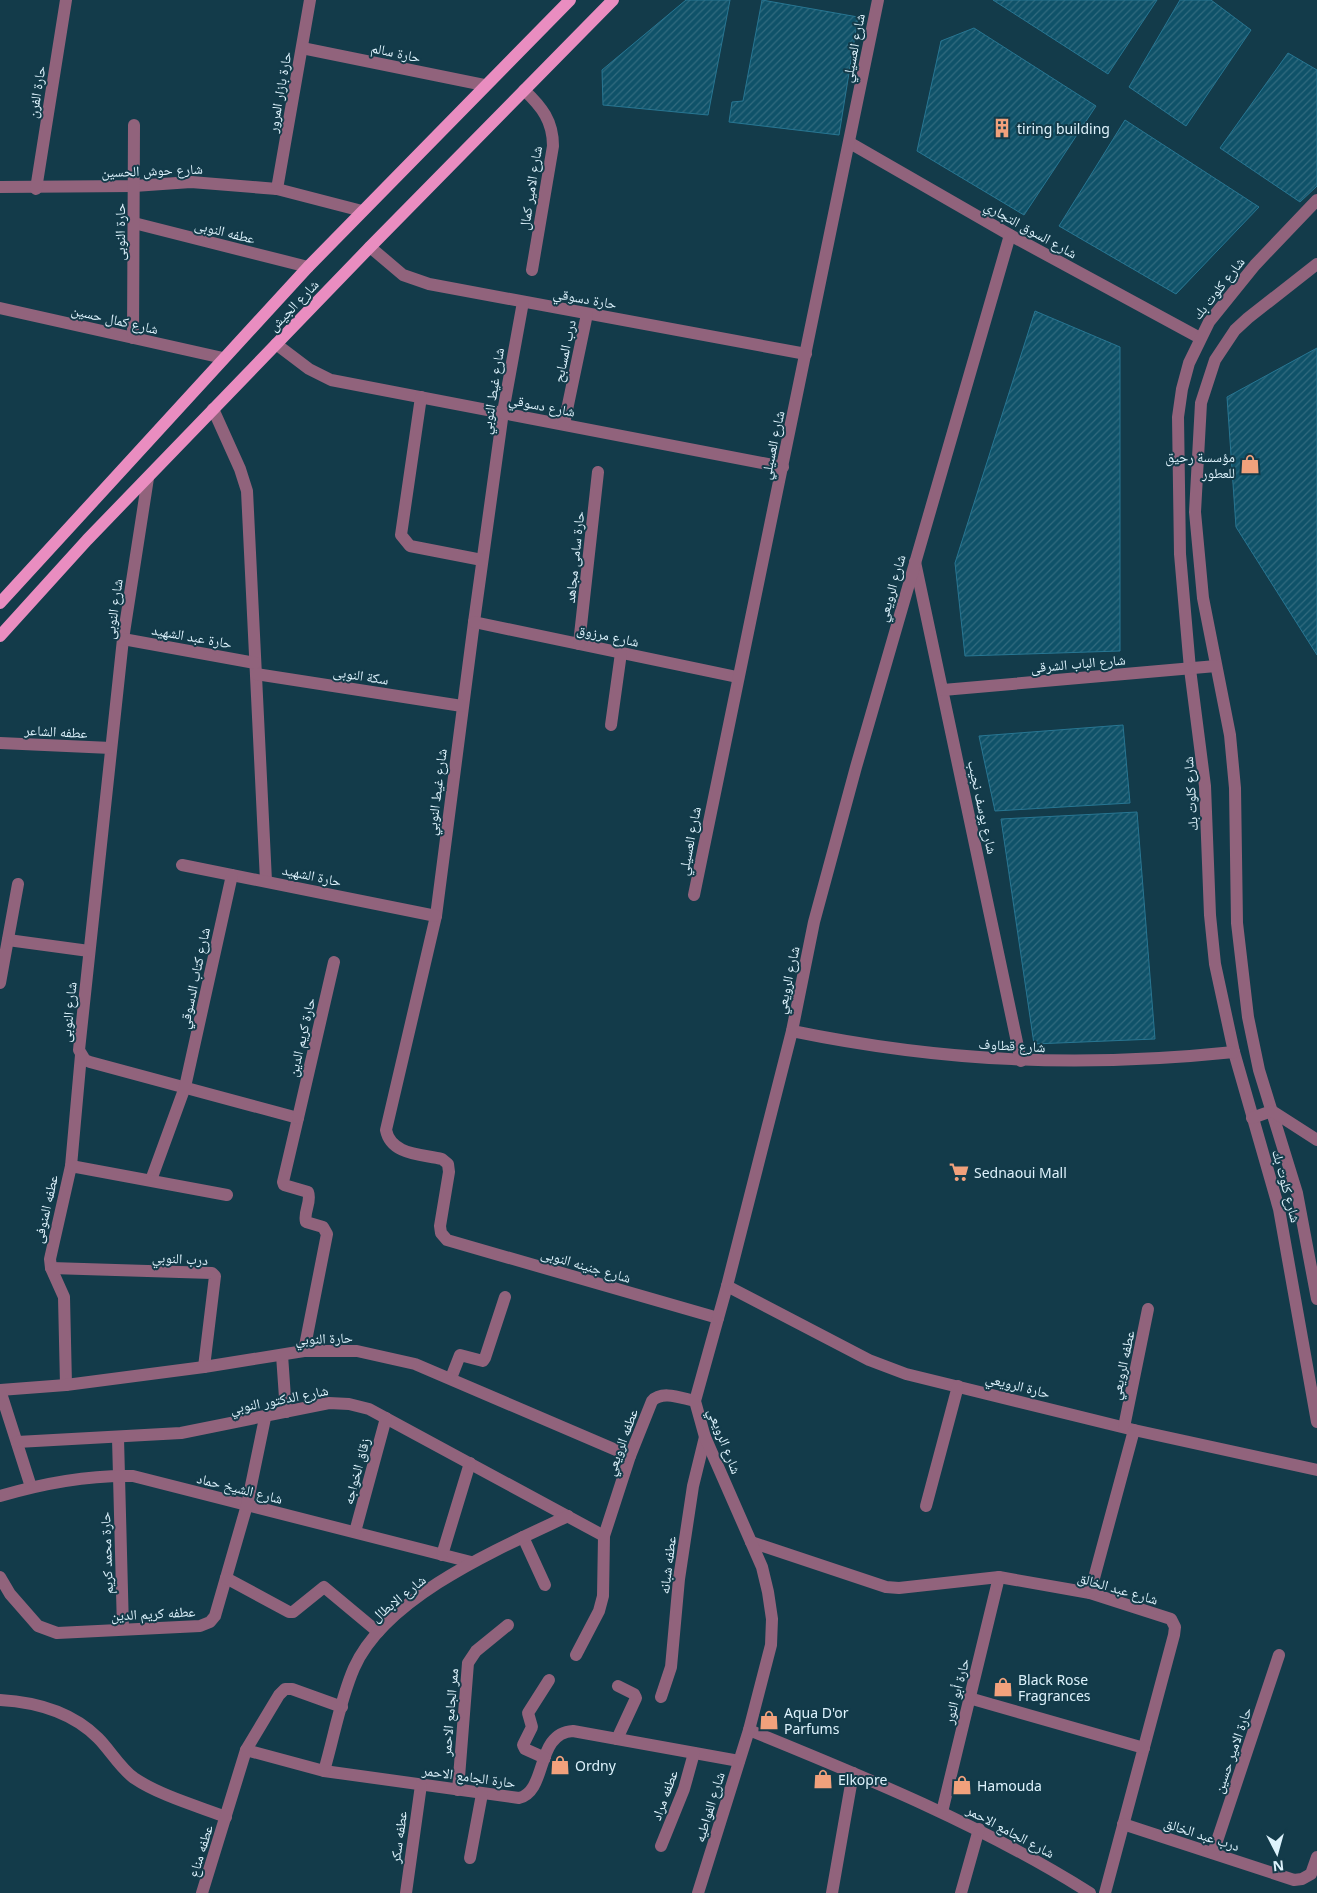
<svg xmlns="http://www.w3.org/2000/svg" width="1317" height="1893" font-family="'Noto Sans','Noto Naskh Arabic',sans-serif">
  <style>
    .building { fill: url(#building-hatch); stroke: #287692 }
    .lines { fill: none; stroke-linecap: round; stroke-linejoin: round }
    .minor { stroke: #91637c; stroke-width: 12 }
    .major { stroke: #e98dc0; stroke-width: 12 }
    .labels { text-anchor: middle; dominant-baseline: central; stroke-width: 4; stroke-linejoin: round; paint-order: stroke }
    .street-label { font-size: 14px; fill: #ddf2fc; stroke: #133b4a }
    .poi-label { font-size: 14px; fill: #ddf2fc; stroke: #133b4a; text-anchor: start }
  </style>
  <defs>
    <pattern id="building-hatch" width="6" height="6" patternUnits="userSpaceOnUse" patternTransform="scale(1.25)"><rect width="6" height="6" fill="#0f5269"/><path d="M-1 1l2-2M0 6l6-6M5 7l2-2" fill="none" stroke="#326b7f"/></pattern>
  </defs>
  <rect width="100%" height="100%" fill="#133b4a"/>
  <g class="building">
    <path d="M686,0H730L708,115L603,105L602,70Z"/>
    <path d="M762,0L858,17L839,135L729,122L732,102L743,101Z"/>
    <path d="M993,0H1157L1108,74Z"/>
    <path d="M1180,0H1211L1251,30L1186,126L1129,87Z"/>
    <path d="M974,28L1096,106L1024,215L917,151L941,41Z"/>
    <path d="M1288,53L1317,70V186L1300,202L1220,148Z"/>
    <path d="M1125,120L1259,207L1176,294L1059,226Z"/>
    <path d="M1035,311L1120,347V651L965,656L955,563Z"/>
    <path d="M1317,348V655L1236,527L1227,397Z"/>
    <path d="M1123,725L1130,803L995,811L979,736Z"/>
    <path d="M1137,812L1155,1039L1034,1044L1001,819Z"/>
  </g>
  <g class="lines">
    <g class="minor">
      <path d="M302,48L484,85"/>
      <path d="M524,90C542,107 553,121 553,146L532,270"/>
      <path d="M850,143L1010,235L1200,338"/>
      <path d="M0,187L134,186L191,182L277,189L362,211"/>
      <path d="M36,189L66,0"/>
      <path d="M277,189L310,0"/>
      <path d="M1317,200L1255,265L1209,322L1189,363L1182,389L1178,417L1180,554L1190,669L1205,786L1210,915L1215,964L1234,1052L1279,1209L1317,1422"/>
      <path d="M134,223L308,267"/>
      <path d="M370,247L403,275L429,284L806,354"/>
      <path d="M1317,264L1248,318L1235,330L1215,360L1201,403L1195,512L1203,598L1230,735L1235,788L1237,923L1248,1017L1259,1070L1297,1193L1317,1299"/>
      <path d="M523,302L503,412L474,622L436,916L386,1130C391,1155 421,1154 442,1159L448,1164L449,1172L440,1226L441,1233L447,1240L718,1318"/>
      <path d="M0,308L223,358"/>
      <path d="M133,338L134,125"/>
      <path d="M276,344L309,369L331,380L783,467"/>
      <path d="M421,397L401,535L410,546L482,560"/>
      <path d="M213,409L240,469L247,491L266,881"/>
      <path d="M564,424L587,314"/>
      <path d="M148,478L123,639L79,1050L85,1060L90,1062L298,1118L283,1182L284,1185L308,1192C312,1202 303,1212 306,1222L323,1227L327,1234L304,1351"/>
      <path d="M915,562L1021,1061"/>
      <path d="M474,622L737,677"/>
      <path d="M123,639L255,663"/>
      <path d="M579,644L598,472"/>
      <path d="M256,674L462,706"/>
      <path d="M943,690L1216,666"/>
      <path d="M611,725L621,653"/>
      <path d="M0,743L111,748"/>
      <path d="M182,865L436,916"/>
      <path d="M694,895L878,0"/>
      <path d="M8,940L89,951"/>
      <path d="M0,983L18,884"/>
      <path d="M792,1031C943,1062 1080,1068 1234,1052"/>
      <path d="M298,1118L334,962"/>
      <path d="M1252,1118L1272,1111L1317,1140"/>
      <path d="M71,1166L81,1055"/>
      <path d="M151,1180L185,1087L232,875"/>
      <path d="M51,1268L212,1273L215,1276L204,1367"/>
      <path d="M727,1286L869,1360L906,1374L1134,1430L1317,1470"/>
      <path d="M282,1355L286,1412"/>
      <path d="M451,1378L460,1355L483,1361L485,1358L505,1297"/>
      <path d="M66,1385L64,1297L51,1268L50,1259L71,1166L227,1195"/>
      <path d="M0,1390L66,1385L204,1367L304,1351H357L415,1364L630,1456"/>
      <path d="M0,1390L31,1487"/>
      <path d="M1124,1427L1148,1309"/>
      <path d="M118,1438L123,1629"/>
      <path d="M17,1442L181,1433L329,1403L349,1404L369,1409L604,1536"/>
      <path d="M0,1496C44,1483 86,1475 133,1476L471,1562"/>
      <path d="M926,1506L958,1386"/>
      <path d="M355,1532L386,1418"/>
      <path d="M523,1537L545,1585"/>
      <path d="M751,1542L886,1587L899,1588L999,1577L1090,1593L1171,1619L1175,1627L1174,1635L1105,1893"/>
      <path d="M442,1555L470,1463"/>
      <path d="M0,1577L10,1594L38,1626L57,1633L200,1626L210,1622L215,1616L247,1505L265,1418"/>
      <path d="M226,1578L289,1612H293L324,1587L378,1632"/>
      <path d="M1090,1593L1134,1430"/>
      <path d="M576,1655L599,1611L603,1596L604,1536L630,1456L652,1401C662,1390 681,1398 695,1401"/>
      <path d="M661,1697L671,1667L679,1579L693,1486L705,1437"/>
      <path d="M969,1698L1144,1748"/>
      <path d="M0,1700C35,1702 72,1712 98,1738C110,1750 120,1768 134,1778C159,1795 197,1806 226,1817"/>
      <path d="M749,1730C867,1778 982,1825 1090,1893"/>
      <path d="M617,1739L636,1698L634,1694L618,1686"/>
      <path d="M246,1750L324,1771L519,1798C548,1791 535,1733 573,1731L739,1761"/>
      <path d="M545,1758L525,1749L523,1745L532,1727L528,1713L549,1680"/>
      <path d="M324,1771C334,1737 340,1700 354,1668C386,1596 500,1548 568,1516"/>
      <path d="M458,1790L468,1663L476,1651L508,1625"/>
      <path d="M942,1812L999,1577"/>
      <path d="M1123,1824L1294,1880L1302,1879L1311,1874L1317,1857"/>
      <path d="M661,1846L684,1789L694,1753"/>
      <path d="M1213,1853L1279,1655"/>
      <path d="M470,1858L482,1794"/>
      <path d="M202,1893L246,1750L279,1695L285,1689H292L342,1707"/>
      <path d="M406,1893L421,1785"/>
      <path d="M698,1893L749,1730L771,1645L772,1619L768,1592L762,1567L705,1437L695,1401L727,1286L792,1031L814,922L856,767L1010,235"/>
      <path d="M832,1893L853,1773"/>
      <path d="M961,1893L979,1829"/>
    </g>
    <g class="major">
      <path d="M0,603L308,267L570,0"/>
      <path d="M0,636L87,540L370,247L613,0"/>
    </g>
  </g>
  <defs>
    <symbol id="building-bare" viewBox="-9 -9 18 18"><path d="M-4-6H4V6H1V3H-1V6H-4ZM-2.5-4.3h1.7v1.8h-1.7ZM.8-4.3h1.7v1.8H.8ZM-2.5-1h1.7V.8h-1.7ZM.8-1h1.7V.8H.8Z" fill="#f1a17c" stroke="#133b4a" stroke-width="2.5" paint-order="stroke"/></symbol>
    <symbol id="shop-bare" viewBox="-9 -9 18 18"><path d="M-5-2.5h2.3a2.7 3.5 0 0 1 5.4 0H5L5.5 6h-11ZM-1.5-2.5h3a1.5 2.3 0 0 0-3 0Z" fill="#f1a17c" stroke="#133b4a" stroke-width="2.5" paint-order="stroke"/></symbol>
    <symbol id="supermarket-bare" viewBox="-9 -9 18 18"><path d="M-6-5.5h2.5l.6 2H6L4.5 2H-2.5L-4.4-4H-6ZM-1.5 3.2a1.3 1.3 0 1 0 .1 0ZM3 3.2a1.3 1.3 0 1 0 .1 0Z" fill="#f1a17c" stroke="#133b4a" stroke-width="2.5" paint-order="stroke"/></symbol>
  </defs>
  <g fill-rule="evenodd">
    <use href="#building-bare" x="988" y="114" width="28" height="28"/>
    <use href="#shop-bare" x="1236" y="450" width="28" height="28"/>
    <use href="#supermarket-bare" x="945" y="1158" width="28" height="28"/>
    <use href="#shop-bare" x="989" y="1673" width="28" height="28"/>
    <use href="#shop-bare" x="755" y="1706" width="28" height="28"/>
    <use href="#shop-bare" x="546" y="1751" width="28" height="28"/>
    <use href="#shop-bare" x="809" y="1765" width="28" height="28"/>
    <use href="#shop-bare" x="948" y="1771" width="28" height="28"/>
  </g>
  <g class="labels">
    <g class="street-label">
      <text transform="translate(853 48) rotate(-79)">شارع العسيلي</text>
      <text transform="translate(396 52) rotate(12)">حارة سالم</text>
      <text transform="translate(36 92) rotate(-81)">حارة الفرن</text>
      <text transform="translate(279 92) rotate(-80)">حارة بازار المرور</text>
      <text transform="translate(152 170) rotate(-2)">شارع حوش الحسين</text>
      <text transform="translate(530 188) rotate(-81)">شارع الامير كمال</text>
      <text transform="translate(1031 229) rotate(29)">شارع السوق التجاري</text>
      <text transform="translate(225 231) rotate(14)">عطفه النوبى</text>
      <text transform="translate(119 232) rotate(-90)">حارة النوبى</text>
      <text transform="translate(1218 288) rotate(-52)">شارع كلوت بك</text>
      <text transform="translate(585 298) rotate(10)">حارة دسوقي</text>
      <text transform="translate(293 305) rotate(-46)">شارع الجيش</text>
      <text transform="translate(115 319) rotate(13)">شارع كمال حسين</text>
      <text transform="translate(564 351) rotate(-78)">درب المسابح</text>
      <text transform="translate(492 391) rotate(-81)">شارع غيط النوبي</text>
      <text transform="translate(542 405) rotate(11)">شارع دسوقي</text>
      <text transform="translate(772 445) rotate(-78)">شارع العسيلي</text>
      <text transform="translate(574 557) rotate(-84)">حارة سامى مجاهد</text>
      <text transform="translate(891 588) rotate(-74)">شارع الرويعي</text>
      <text transform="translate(113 609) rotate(-82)">شارع النوبى</text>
      <text transform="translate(608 635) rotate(12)">شارع مرزوق</text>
      <text transform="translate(192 636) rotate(10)">حارة عبد الشهيد</text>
      <text transform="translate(1078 663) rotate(-5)">شارع الباب الشرقى</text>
      <text transform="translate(361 675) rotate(9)">سكة النوبى</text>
      <text transform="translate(56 731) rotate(3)">عطفه الشاعر</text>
      <text transform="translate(436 792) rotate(-83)">شارع غيط النوبي</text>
      <text transform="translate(1190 794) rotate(-94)">شارع كلوت بك</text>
      <text transform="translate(983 807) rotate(78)">شارع يوسف نجيب</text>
      <text transform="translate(689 841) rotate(-79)">شارع العسيلي</text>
      <text transform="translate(312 875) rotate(12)">حارة الشهيد</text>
      <text transform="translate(194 978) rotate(-78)">شارع كتاب الدسوقي</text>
      <text transform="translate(787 980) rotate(-78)">شارع الرويعي</text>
      <text transform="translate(68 1012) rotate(-84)">شارع النوبى</text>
      <text transform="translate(301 1037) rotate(-77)">حارة كريم الدين</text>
      <text transform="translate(1012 1045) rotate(3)">شارع قطاوف</text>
      <text transform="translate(1287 1186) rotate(75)">شارع كلوت بك</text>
      <text transform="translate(45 1209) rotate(-77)">عطفه المنوفى</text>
      <text transform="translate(180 1258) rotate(3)">درب النوبي</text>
      <text transform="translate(586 1265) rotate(16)">شارع جنينه النوبى</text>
      <text transform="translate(324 1338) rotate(-2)">حارة النوبي</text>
      <text transform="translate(1122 1365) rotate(-78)">عطفه الرويعي</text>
      <text transform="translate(1018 1385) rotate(14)">حارة الرويعي</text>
      <text transform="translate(279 1399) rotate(-11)">شارع الدكتور النوبي</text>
      <text transform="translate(725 1441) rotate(69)">شارع الرويعي</text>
      <text transform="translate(621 1442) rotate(-70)">عطفه الرويعي</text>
      <text transform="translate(356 1471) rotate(-75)">زقاق الخواجه</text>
      <text transform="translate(240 1488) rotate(14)">شارع الشيخ حماد</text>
      <text transform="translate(106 1553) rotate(-92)">حارة محمد كريم</text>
      <text transform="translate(667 1565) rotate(-83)">عطفه شبانه</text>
      <text transform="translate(1118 1588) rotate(16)">شارع عبد الخالق</text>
      <text transform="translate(398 1598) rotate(-39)">شارع الابطال</text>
      <text transform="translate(153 1613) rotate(-3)">عطفه كريم الدين</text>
      <text transform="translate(956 1691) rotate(-76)">حارة أبو النور</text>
      <text transform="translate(449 1712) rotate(-85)">ممر الجامع الاحمر</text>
      <text transform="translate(1232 1750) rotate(-71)">حارة الامير حسين</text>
      <text transform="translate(469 1776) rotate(8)">حارة الجامع الاحمر</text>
      <text transform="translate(664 1795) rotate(-70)">عطفه مراد</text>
      <text transform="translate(709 1807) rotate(-73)">شارع الفواطيه</text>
      <text transform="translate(1011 1831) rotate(28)">شارع الجامع الاحمر</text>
      <text transform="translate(1202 1834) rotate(18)">درب عبد الخالق</text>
      <text transform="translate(398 1837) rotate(-82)">عطفه سكر</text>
      <text transform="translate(200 1851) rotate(-73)">عطفه مناع</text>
    </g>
    <g class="poi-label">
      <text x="1017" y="128">tiring building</text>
      <text x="1235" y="456" text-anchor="end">مؤسسة رحيق<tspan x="1235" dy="16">للعطور</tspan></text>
      <text x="974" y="1172">Sednaoui Mall</text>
      <text x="1018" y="1679">Black Rose<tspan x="1018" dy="16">Fragrances</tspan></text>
      <text x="784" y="1712">Aqua D'or<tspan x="784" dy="16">Parfums</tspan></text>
      <text x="575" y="1765">Ordny</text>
      <text x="838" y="1779">Elkopre</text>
      <text x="977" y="1785">Hamouda</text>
    </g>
  </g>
  <g transform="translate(1277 1853) rotate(174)" stroke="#133b4a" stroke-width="4" paint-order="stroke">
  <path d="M0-4L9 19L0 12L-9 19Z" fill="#ddf2fc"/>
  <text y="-8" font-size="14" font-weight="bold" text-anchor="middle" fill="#ddf2fc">N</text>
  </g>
</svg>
